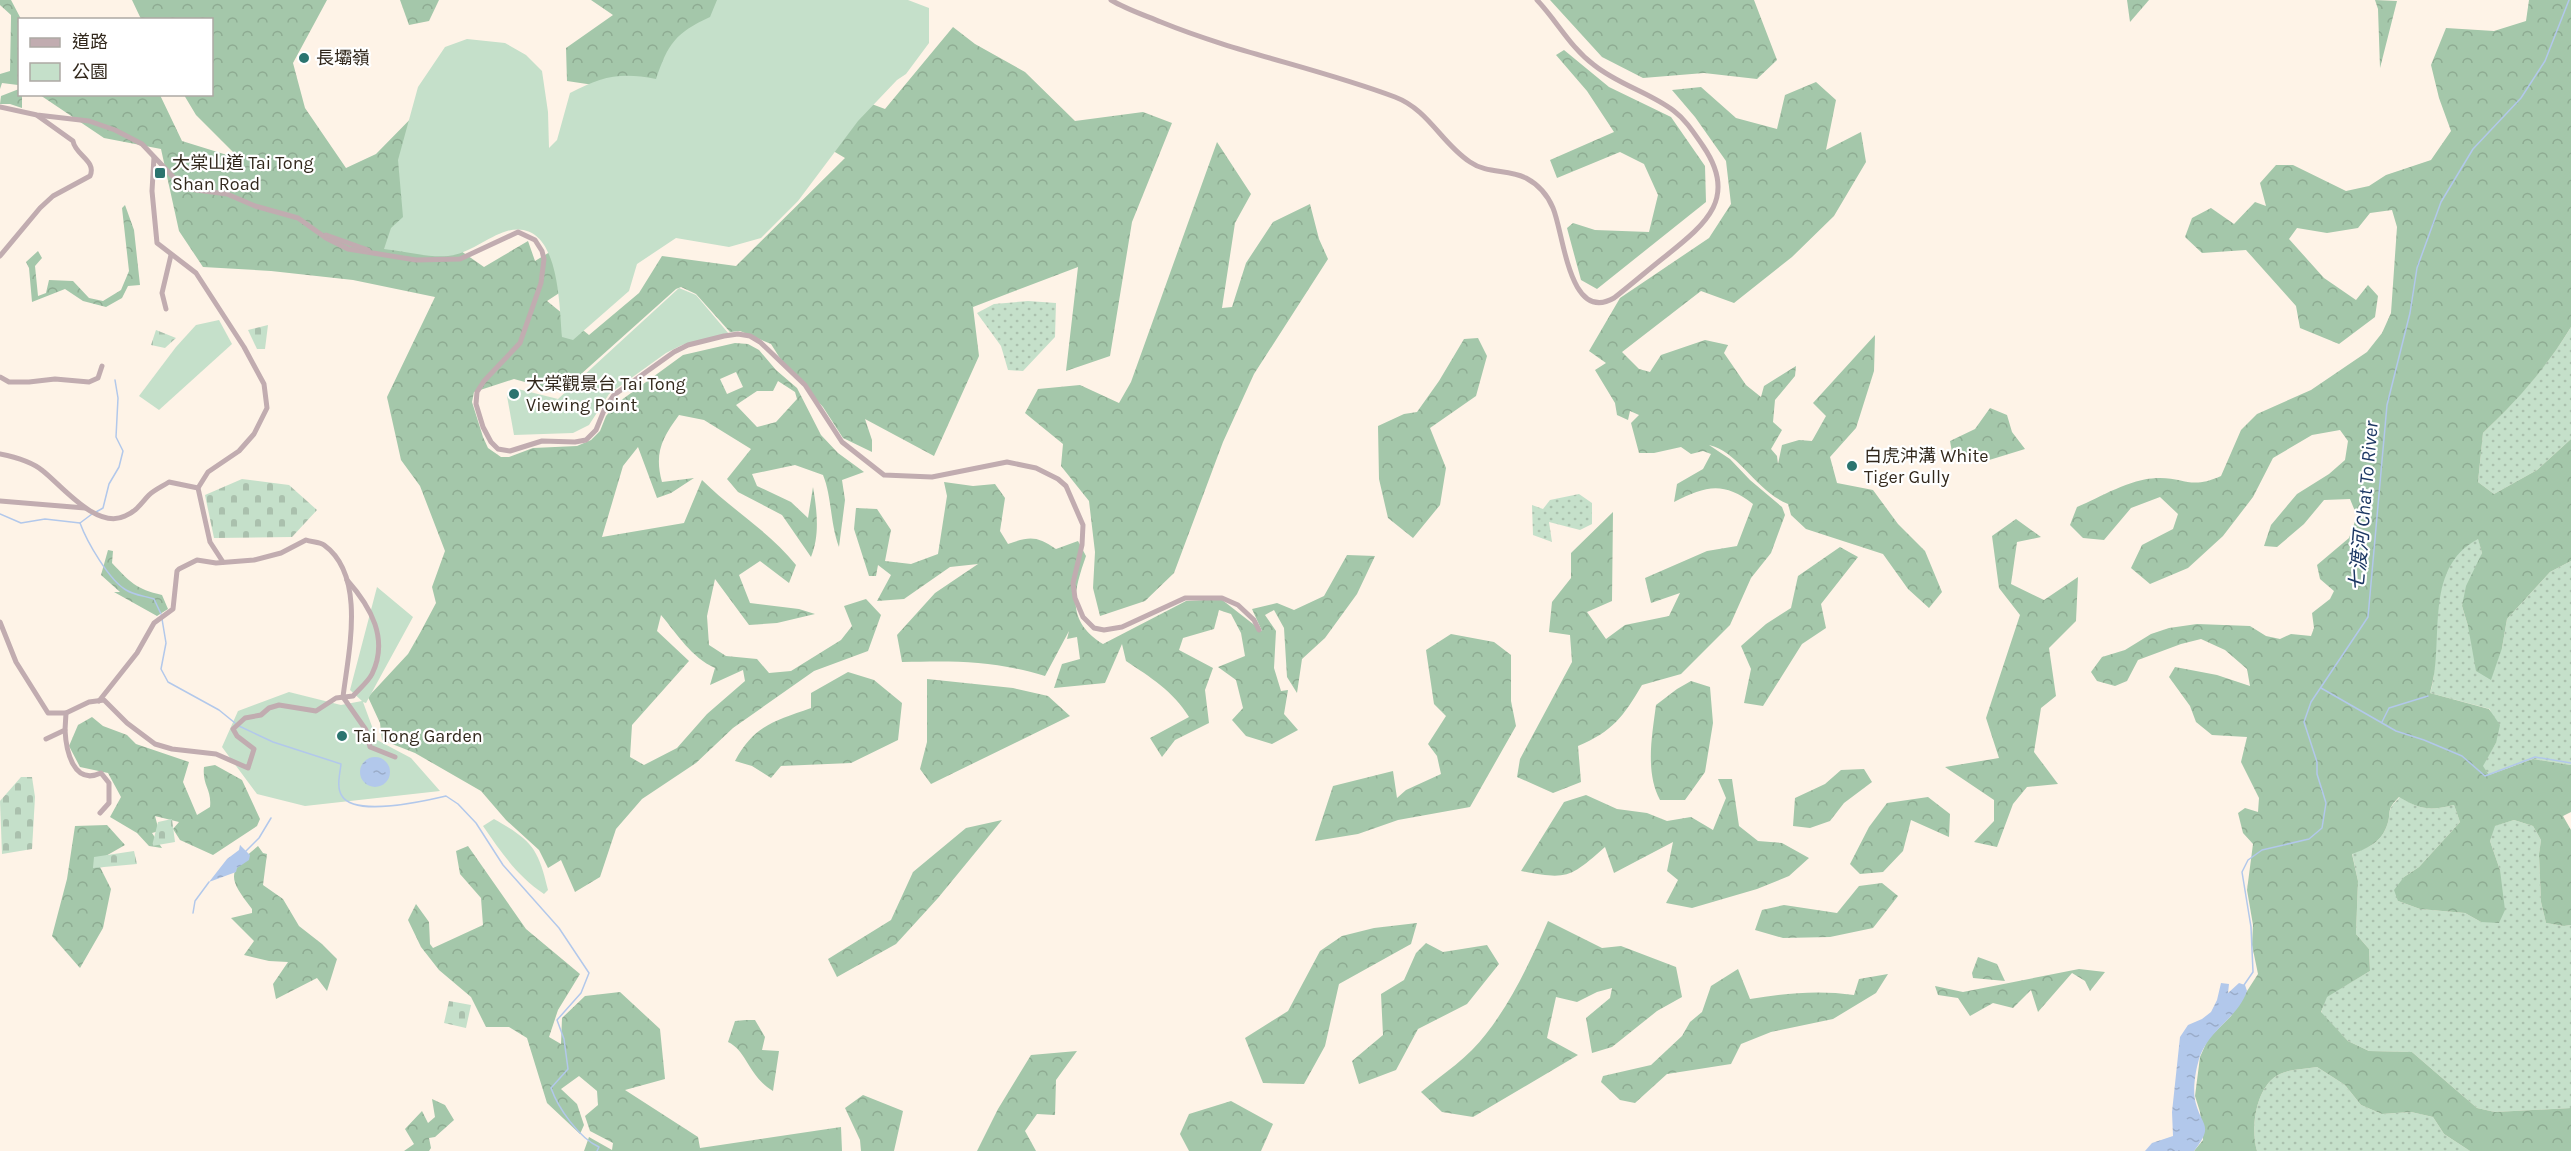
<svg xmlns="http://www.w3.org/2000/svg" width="2571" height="1151" font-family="Karla,'Noto Sans TC',sans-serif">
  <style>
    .grass { fill: url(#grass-dots) }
    .forest { fill: url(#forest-crowns); fill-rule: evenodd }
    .cemetery { fill: url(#cemetery-stones) }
    .park { fill: #c5e0ca }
    .water { fill: url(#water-ripples) }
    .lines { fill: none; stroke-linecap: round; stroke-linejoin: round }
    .stream { stroke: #b2c8eb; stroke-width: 1.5 }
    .street { stroke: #c1acb0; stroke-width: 5 }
    .poi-dot { fill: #2b746f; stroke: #fff; stroke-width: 2 }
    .labels { text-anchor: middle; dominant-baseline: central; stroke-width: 4.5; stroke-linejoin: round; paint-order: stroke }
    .poi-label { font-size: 18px; fill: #32281c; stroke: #fff; text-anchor: start }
    .water-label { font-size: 20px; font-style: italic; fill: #1c3763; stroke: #fff }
  </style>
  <defs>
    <pattern id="grass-dots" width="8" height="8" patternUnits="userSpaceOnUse" patternTransform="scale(1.5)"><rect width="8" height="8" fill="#c5e0ca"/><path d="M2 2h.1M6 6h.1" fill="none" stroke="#aac0ad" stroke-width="1.8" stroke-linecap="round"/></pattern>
    <pattern id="forest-crowns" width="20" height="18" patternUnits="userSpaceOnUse" patternTransform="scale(1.5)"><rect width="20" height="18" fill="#a4c7aa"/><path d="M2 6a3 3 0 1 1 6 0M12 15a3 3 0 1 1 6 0" fill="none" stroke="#8eab92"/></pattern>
    <pattern id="cemetery-stones" width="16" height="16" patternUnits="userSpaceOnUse" patternTransform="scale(1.5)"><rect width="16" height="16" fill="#c5e0ca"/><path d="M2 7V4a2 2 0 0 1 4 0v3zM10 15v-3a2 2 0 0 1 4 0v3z" fill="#aac0ad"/></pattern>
    <pattern id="water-ripples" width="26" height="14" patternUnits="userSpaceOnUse" patternTransform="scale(1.5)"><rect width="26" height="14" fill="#b2c8eb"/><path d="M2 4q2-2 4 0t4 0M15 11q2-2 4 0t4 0" fill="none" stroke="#9aacc9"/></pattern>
  </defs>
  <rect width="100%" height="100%" fill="#fef3e7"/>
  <g class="grass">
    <path d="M1028,301L1056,303L1055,337L1023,371L1008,370L1001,346L977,313L994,304Z"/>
    <path d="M2571,327V439L2537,470L2494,494L2478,482L2483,433C2517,400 2546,368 2571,327Z"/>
    <path d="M1579,494L1592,503V524L1580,530L1549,522L1552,542L1533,535L1532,505L1543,509L1550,500Z"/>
    <path d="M2478,538L2482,553L2462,606L2468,626L2502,648L2507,619L2550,572L2571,561V765L2533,759L2489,775L2482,766L2496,743L2490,709L2430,693C2435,678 2434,667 2435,652C2436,620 2437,571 2462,549C2467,545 2473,542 2478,538Z"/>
    <path d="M2400,797C2421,810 2430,811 2454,805L2460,822L2419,867L2404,877L2398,901L2420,909L2465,913L2481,922L2500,870L2490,841L2494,826L2514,820L2533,826L2541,840L2539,854L2541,902L2546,923L2564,926L2571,925V1108L2495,1112L2477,1108L2412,1052L2369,1051L2348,1041L2321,1013L2326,997L2370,971L2369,949L2356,934L2358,881L2352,853C2366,849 2380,843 2386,828C2393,812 2384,812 2400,797Z"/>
    <path d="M2317,1067L2345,1085L2361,1105L2382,1114L2411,1112L2433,1117L2444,1134L2470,1151H2257C2250,1128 2256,1085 2280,1074C2290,1069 2306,1069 2317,1067Z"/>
  </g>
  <g class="forest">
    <path d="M0,0H11L21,19L20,94L22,95V108L10,104H0L1,96L19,89L18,85L2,83L0,89V74L10,71L11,19V15L0,5Z"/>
    <path d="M132,0H327L293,63L305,108L346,168L376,154L427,102L448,242L484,267L528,241L535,261L586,230L622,252L547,301L589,335L639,293L662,256L736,266L845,158L781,120L667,96L567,81L566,48L613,15L591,0H735L805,79L885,109L953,27L975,44L1025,72L1075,121L1143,112L1172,123L1132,222L1110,356L1066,371L1078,267L973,307L979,356L934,456L865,419L872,440V452L843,438L823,407L783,363L771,344L740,331L730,332L696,294L681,287L676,289L561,392L514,379L474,392L472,402L483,437L488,448L501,457H509L533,448L577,446L591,440L600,431L606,416L616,404L683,355L735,343L748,344L759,350L776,370L797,388L821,435L838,453L864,472L842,480L845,500L839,547C830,523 832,497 823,475L795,465L752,474L757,486L791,502L808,518L813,487C817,510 820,536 811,557L782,515L738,492L727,479L751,449L704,420L679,415C662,438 654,453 662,482L694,478L671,493L657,498L638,447L623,466L602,537L684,523L702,480C732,510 770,532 796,565L789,583L760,561L739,575L750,603L799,609L815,614L777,623L749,625L715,579L707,616L709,645L726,656L757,659L769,673L791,671L841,640L852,626L844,606L866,599L881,615L868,651L814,671L733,728L696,763L642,799L616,829L600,877L575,892L561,860L548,868L539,850L506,820L481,791L415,753L382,740L380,723L368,697L408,654L420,633L436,603L432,587L445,551L420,486L401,460L387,397L435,297L353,280L271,271L203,267L179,231L161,149L104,138L40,95H160L182,141L240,159L196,115L184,95L212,94V20L141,19ZM736,372L743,387L727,394L720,379ZM778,381L795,392L797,399L776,422L757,427L736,405L757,391H773ZM661,615C678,635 691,657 715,668L710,685L743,670L745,681L707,714L677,748L644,765L630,757L632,725L689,661L657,631Z"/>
    <path d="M400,0H439L429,21L409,25Z"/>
    <path d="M1550,0H1754L1777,60L1757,79L1704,73L1643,78L1602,57Z"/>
    <path d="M2127,0H2149L2130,22Z"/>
    <path d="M2375,0L2397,1L2380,68L2378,9Z"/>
    <path d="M2529,0H2571V327C2546,368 2518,400 2483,433L2478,482L2494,494L2537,470L2571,439V561L2550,572L2507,619L2502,648L2491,680L2476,671L2468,626L2462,606L2466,586L2482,553L2478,539C2421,569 2446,644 2430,693L2489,709L2500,725L2496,743L2483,766L2489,775L2533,759L2571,765V812L2563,816L2571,830V925L2564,926L2546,923L2541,902L2539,854L2541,840L2533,826L2514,820L2495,826L2490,841L2500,870L2505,910L2499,923L2481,922L2465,913L2420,909L2398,901L2394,890L2404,877L2419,867L2460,822L2454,805C2430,811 2421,810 2399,797C2384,812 2393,812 2386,828C2380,843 2366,849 2352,854L2358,881L2356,934L2369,949L2370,971L2327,997L2321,1012L2348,1041L2369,1051L2412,1052L2477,1108L2495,1112L2571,1108V1151H2470L2444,1134L2433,1117L2411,1112L2382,1114L2361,1105L2345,1085L2317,1067C2306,1069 2290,1069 2280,1074C2256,1085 2250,1128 2257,1151H2194L2203,1140L2200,1112L2195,1096L2200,1057L2208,1039L2231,1016L2258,974L2252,945L2253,925L2247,890L2253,844L2243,833L2238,813L2245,808L2258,812L2259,798L2241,762L2247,737L2212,735L2196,722L2190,706L2169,677L2175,667L2217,675L2250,686L2247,669L2225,650L2201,639L2181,644L2138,660L2127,681L2115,686L2097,681L2091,672L2102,657L2125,650L2151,634L2169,628L2197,624L2250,626L2266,636L2280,639L2291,634L2311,636L2314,628L2312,613L2330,599L2334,591L2320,579L2317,565L2349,538L2357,516L2350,499L2324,500L2304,524L2277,547L2264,546L2271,525L2297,494L2329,474L2345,460L2348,441L2340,430L2312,435L2273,458L2253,497L2223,536L2188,568L2150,584L2131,568L2142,545L2173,529L2178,514L2160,497L2131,508L2104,540L2083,538L2070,525L2077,507C2101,497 2129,479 2157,478C2185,477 2190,490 2221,476L2241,430L2257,414L2311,390L2367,352L2382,333L2391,313L2397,227L2392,210L2370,213L2358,228L2327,233L2297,228L2289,239L2324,278L2356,300L2368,285L2378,296L2375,317L2339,344L2300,328L2296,306L2246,250L2202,253L2185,237L2192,218L2211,208L2234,224L2255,202L2266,206L2260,183L2276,165H2293L2346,191L2369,186L2386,175L2431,160L2451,131L2439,98L2431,65L2446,28L2494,31L2526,21Z"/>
    <path d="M1564,50L1609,87L1671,117L1705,166L1706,202L1597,289L1581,280L1567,228L1573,223L1595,230L1649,232L1658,195L1644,164L1620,152L1557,178L1550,160L1614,132L1587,91L1556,55Z"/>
    <path d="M1816,82L1836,100L1826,150L1861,132L1866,162L1834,216L1792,257L1734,303L1701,291L1622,352L1639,369L1650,372L1661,355L1705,340L1728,345L1724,353L1746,385L1761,397L1764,386L1796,366L1795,376L1775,400L1773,422L1782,430L1771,449L1777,456L1778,464L1782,445L1799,440L1812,441L1826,416L1813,403L1875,335L1874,371L1856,428L1830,457L1837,483L1873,490L1898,524L1925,551L1942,592L1929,608L1908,589L1883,554L1806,529L1791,515L1788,504C1756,491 1739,452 1709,445L1730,459L1750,480L1782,507L1785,515L1771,553L1751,578L1730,625L1681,674L1642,685C1623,717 1613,731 1578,746L1581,782L1553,793L1517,777L1520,759L1572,662L1570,635L1549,632L1552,602L1571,578V553L1613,512L1612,601L1587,612L1606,639L1625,625L1669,616L1680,593L1651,603L1645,578L1707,551L1737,546L1753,504C1723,481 1706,486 1674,502L1677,484L1703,469L1711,454L1703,451L1691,454L1681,447L1654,453H1639L1631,423L1639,415L1630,411L1628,420L1617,415L1615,403L1595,370L1606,363L1589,351L1620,298L1709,238L1731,204L1726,161L1695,117L1672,90L1701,87L1736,118L1777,129L1785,95Z"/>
    <path d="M1217,142L1251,194L1235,223L1222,308L1232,307L1246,263L1273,222L1310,204L1319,239L1328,259L1254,374L1223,442L1174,573L1145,601L1100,616L1093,588L1095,552L1089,501L1061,466L1063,444L1025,413L1038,389L1080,385L1119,403L1131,382Z"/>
    <path d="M125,205L134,230L140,285L128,286L122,298L106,307L83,301L65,289L32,302L29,268L26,262L38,251L42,258L35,266L38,296L46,293L49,280L73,281L89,298L103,301L121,290L129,271L122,208Z"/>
    <path d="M1478,338L1487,356L1476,396L1430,428L1446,468L1440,505L1413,538L1388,518L1379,479L1378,426L1404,414L1417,412L1439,381L1464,339Z"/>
    <path d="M1990,408L2007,415L2012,432L2025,449L1986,461L1953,458L1950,441L1975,429Z"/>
    <path d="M944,482L973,486L995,484L1005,498L1000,531L1008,544C1030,536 1037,536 1056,549L1078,541L1086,556C1073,593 1066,621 1103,644L1186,601L1221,599L1262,631L1252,609L1277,603L1294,610L1324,596L1347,555L1375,556L1357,594L1325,638L1302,659L1297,693L1287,677L1284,628L1274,610L1265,615L1276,631L1274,668L1281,691L1288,690L1284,714L1298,730L1272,744L1246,736L1232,720L1243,708L1236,680L1218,667L1245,656L1241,633L1231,614L1219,610L1214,629L1183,638L1179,650L1213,668L1205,690L1209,723L1175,740L1162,757L1150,738L1189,717C1173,691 1150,677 1126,661L1122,644L1105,683L1054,688L1062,664L1080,659L1077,637L1067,639L1069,631L1045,676C992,660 956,661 902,662L897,635L935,593L978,564L950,567L904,599L877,601L891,575L878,565L876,576H869L854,529L856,508L877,509L891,530L885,561L911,564L938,554L947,496Z"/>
    <path d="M2016,519L2041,537L2017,542L2011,584L2044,600L2078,577L2076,621L2049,648L2056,696L2041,708L2034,752L2058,784L2027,787L2013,804L1997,847L1974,842L1994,821V800L1945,767L1999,758L1986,718L2020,615L1999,588L1992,536Z"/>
    <path d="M1840,547L1858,557L1821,604L1826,628L1802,644L1763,706L1744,703L1751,669L1741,646L1766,624L1791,608L1798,576Z"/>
    <path d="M108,550L113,551L112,563C130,582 136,589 162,595L168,609L157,616L114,592H120L101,575Z"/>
    <path d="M1451,634L1494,642L1511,655V701L1516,726L1470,807L1398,820L1358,834L1315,841L1333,786L1393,771L1397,798L1406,790L1441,774L1437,756L1428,744L1446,716L1434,704L1426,650Z"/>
    <path d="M848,672L874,680L902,703L898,740L851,763L781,766L771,778L752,766L735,761C754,725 775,721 811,708V693Z"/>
    <path d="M927,679L1013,688L1048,696L1070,716L931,784L920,769L927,742Z"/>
    <path d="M1691,681L1710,687L1713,723L1705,772L1685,800H1660C1645,772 1652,736 1656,705L1677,689Z"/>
    <path d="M92,717L103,726L127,735L136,744L189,762L183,782L197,815L210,807C212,789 202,786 204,767L215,765L242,780L260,819L257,826L213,855L180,840L173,829L179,822L155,816L159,831L152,833L162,848L149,846L137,833L110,817L121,797L108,773L80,767L69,746L78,725Z"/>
    <path d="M1864,769L1872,782L1844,803L1830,821L1810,828L1793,826L1795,798L1825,784L1841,770Z"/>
    <path d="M1718,779H1732L1739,826L1758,841L1782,843L1809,858L1789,876L1757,889L1692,908L1666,903L1678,880L1667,871L1673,842L1614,873L1605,847C1570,878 1567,880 1521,871L1564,802L1586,795L1617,809L1647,813L1667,821L1691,817L1713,830L1726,798Z"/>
    <path d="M1928,797L1950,814L1949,837L1911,820L1903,851L1883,872L1860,874L1850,864L1869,827L1887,803Z"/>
    <path d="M1002,820L938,898L896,944L837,977L828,959L891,920L913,872L966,828Z"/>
    <path d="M107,825L125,845L97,861L111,889L103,928L80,968L52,936L67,879L75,826Z"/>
    <path d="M258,846L263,853L267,854L263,885L283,899L299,926L322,944L337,959L327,991L317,978L276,999L273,984L288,962L269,961L244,955L254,941L231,918L252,913V909C228,878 226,872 258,846Z"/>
    <path d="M468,846L526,929L580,974L558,1010L549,1037L561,1044L562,1018L585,996L620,992L660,1029L665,1079L625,1090L698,1137L700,1148L841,1127L842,1151H584L589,1137L612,1150L613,1143L590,1131L585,1116L598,1105L597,1091L579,1076L561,1089L577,1104L584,1125L580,1134L547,1103L527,1038L509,1027H486L471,997L439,970L421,947L408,920L416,904L429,922L430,944L433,948L483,925L481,898L460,874L456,851Z"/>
    <path d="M1882,883L1898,896L1873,928L1830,937L1783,938L1755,930L1762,910L1784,905L1837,913L1859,886Z"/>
    <path d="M1548,921L1602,948L1621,946L1676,967L1682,997L1657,1011L1612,1047L1592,1053L1586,1018L1610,998L1612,988L1597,992L1577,1002L1556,997L1547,1038L1578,1055L1473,1117L1442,1112L1421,1092C1443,1074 1469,1057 1486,1034C1512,1001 1531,960 1548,921Z"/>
    <path d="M1417,923L1411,944L1339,984L1325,1046L1304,1084L1263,1083L1245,1038L1288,1011L1320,951L1342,936L1374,928Z"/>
    <path d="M1426,943L1443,952L1487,945L1499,964L1467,1004L1418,1029L1396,1070L1359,1084L1352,1061L1383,1035L1381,994L1404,980L1416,953Z"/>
    <path d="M1978,957L1997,964L2005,981L1973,978L1972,973Z"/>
    <path d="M1738,969L1750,999C1785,993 1819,990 1854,995L1859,979L1888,974L1876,993L1833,1019L1771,1032L1741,1044L1731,1064L1667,1074L1635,1103L1620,1100L1601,1082L1603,1076L1651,1065L1682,1036L1690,1022L1702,1012L1711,986Z"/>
    <path d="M2079,969L2105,972L2090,991L2085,981L2072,973L2038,1012L2031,990L2013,1008L1993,1003L1970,1016L1958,998L1938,995L1935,986L1963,992Z"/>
    <path d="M746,1020H755L765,1037L762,1050L779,1051L773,1091C749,1077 747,1051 728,1042L735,1021Z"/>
    <path d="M1077,1051L1056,1080L1055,1115L1037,1114L1025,1131L1036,1151H977L998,1109L1031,1055Z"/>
    <path d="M863,1095L903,1111L894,1151H861L860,1140L845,1108Z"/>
    <path d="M432,1099L445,1105L454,1120L435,1137L429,1138L431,1148L429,1151H404L414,1144L405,1129L422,1111L428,1123L435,1117Z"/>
    <path d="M1231,1101L1273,1124L1261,1151H1189L1180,1134L1189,1114Z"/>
  </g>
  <g class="cemetery">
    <path d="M268,325L265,349H257L248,330Z"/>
    <path d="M156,330L176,338L165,348L151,345Z"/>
    <path d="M242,479L289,485L317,510L292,537L214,538L205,495Z"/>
    <path d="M21,777H32L35,797L32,849L2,854L0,801Z"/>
    <path d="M172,819L175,842L152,846L158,822Z"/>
    <path d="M134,851L137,864L93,868L94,857Z"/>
    <path d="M449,1001L471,1005L466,1028L444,1023Z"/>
  </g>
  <g class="park">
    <path d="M717,0H908L929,8V43L906,74L897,80L858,121L798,201L761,238L729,247L676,238L637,264L629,291L573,340L562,337C559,305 560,217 507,231C487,237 469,254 448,256C430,258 403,251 384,249L391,228L403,217L398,160L418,87L445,47L467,39L505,43L526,55L542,71L548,112L549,148L557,140L570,93C602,76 621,72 656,79C668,44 675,33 710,17Z"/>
    <path d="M679,288L696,295L729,334L682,345L666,353L609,394L589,425L573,433L514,435L507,396L514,388L558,399Z"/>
    <path d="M219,320L232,344L159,410L139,396L176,347L196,325Z"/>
    <path d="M377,587L413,617L366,703L363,702L377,740L411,758L440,791L305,806L257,794L222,747L238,711L289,692L341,705L362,701L350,690Z"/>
    <path d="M494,819C531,840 538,847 548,890L544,894C517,876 501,852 483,826Z"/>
  </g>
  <g class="water">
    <circle cx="375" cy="772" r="15"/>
    <path d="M240,845L250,855L249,860L237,868L236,872L209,882L227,859L239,850Z"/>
    <path d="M2221,983L2229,984L2228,993L2239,983L2245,985L2247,991C2237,1020 2206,1030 2198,1063C2195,1074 2193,1090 2195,1100C2201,1127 2215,1124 2194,1151H2145L2152,1143L2173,1136L2172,1112L2180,1037L2188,1025L2202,1019L2211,1012L2217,1000Z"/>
  </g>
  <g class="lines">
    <g class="stream">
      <path d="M96,512L103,508L109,484L119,467L123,451L116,437L118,398L115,380"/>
      <path d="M0,514L21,523L45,519L80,523L92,514"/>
      <path d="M80,523C87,542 109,580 126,590C134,595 145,596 154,599L161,614"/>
      <path d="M162,619L166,643L161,669L168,682L219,710L235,723"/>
      <path d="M2321,688L2396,731L2424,740L2462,756L2485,776L2535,757L2571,763"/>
      <path d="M2382,722L2389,708L2428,696"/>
      <path d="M239,726L273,742L341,764C340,774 336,787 342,796C355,817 425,801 446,796L458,804L476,823L503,865L559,928L589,973L581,993L557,1020L564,1039L568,1069L551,1088C558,1108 579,1138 599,1147L597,1151"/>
      <path d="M246,851L259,838L271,818"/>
      <path d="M193,913L195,901L209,882"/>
      <path d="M2244,985L2253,972L2251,927L2242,872L2248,860L2262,850L2309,839L2322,828L2326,803L2317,774V762L2304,722L2311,702L2368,617L2387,405L2410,313L2417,268L2441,202L2473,149L2521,98L2545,61L2569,0"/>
    </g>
    <g class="street">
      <path d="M1111,0C1126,9 1144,15 1161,22C1237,53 1318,68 1395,97C1429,110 1441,143 1470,162C1487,174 1508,169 1526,178C1539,185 1548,196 1553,208C1564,234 1569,324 1614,298C1632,284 1649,269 1667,255C1707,223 1738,197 1703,146C1694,133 1686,120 1674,111C1649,92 1619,85 1594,65C1570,47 1557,21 1537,0"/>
      <path d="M0,107L37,115L89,121L115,130L142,144L178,182L189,189L227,194L255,206L298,218L326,238L348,249L416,260L460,259L518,232L535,240L542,251L544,259L541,283L520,343L484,381L477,392L476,404L483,427L491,442L498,449L510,451L542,441L575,442L586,440L596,430L605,408L614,395L674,352L688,345L724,336L738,334L750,336L760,342L805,385L842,442L884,475L932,477L1007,462L1036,468L1058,479L1066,486L1083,525L1082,545L1073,583L1075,598L1083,617L1094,628L1104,630L1122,627L1185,598H1222L1238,605L1254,620L1259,630"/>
      <path d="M154,157L152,191L157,243L196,273L244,347L264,384L267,408L254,434L239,451L208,472L198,488L210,542L223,562"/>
      <path d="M326,235L368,250"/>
      <path d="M0,256L40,208L53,196L90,176C97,161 75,155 73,141L38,116"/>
      <path d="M166,309L162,293L171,255"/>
      <path d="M0,377L9,382H29L55,379L89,382L98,378L102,366"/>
      <path d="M0,454C15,457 31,461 43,471C62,486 97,530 125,516C137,511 141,503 149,495C154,490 163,486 169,482L198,488"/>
      <path d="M0,501L85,508"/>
      <path d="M0,622L16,662L48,713H66L89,702L104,700L127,723L155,744L172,749L216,754L248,768L254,749L237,736L233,729L245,718L261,715L269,708L279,705L316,711L336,698L353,696C359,689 368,682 372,674C389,639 371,607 347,580"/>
      <path d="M99,701L137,653L154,623L173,609L177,571L179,569L197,560L216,563L254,560L281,553L306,540C311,542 320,542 324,545C367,576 348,654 343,697L366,730L370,747L395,757"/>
      <path d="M65,730C66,750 73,786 101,773L109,783V803L100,813"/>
      <path d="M46,739L65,730L66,713"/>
    </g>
  </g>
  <g class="poi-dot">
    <circle cx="304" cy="58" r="6"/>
    <rect x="154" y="167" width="12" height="12" rx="3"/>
    <circle cx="514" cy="394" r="6"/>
    <circle cx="1852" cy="466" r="6"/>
    <circle cx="342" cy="736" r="6"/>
  </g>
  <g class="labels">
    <g class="poi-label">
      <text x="316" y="58">長壩嶺</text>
      <text x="172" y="163">大棠山道 Tai Tong<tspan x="172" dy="21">Shan Road</tspan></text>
      <text x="526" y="384">大棠觀景台 Tai Tong<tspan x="526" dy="21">Viewing Point</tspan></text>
      <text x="1864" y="456">白虎沖溝 White<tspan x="1864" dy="21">Tiger Gully</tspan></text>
      <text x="354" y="736">Tai Tong Garden</text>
    </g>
    <g class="water-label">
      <text transform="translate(2364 506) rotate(-85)">七渡河 Chat To River</text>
    </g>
  </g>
  <rect x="18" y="18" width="195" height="78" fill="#ffffff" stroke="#ada9a4" stroke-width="1.5"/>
  <rect x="30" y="38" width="30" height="9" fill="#c1acb0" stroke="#ada9a4" stroke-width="1.5"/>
  <text x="72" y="48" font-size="18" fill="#32281c">道路</text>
  <rect x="30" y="63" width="30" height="18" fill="#c5e0ca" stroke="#ada9a4" stroke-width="1.5"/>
  <text x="72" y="78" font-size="18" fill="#32281c">公園</text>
</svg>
